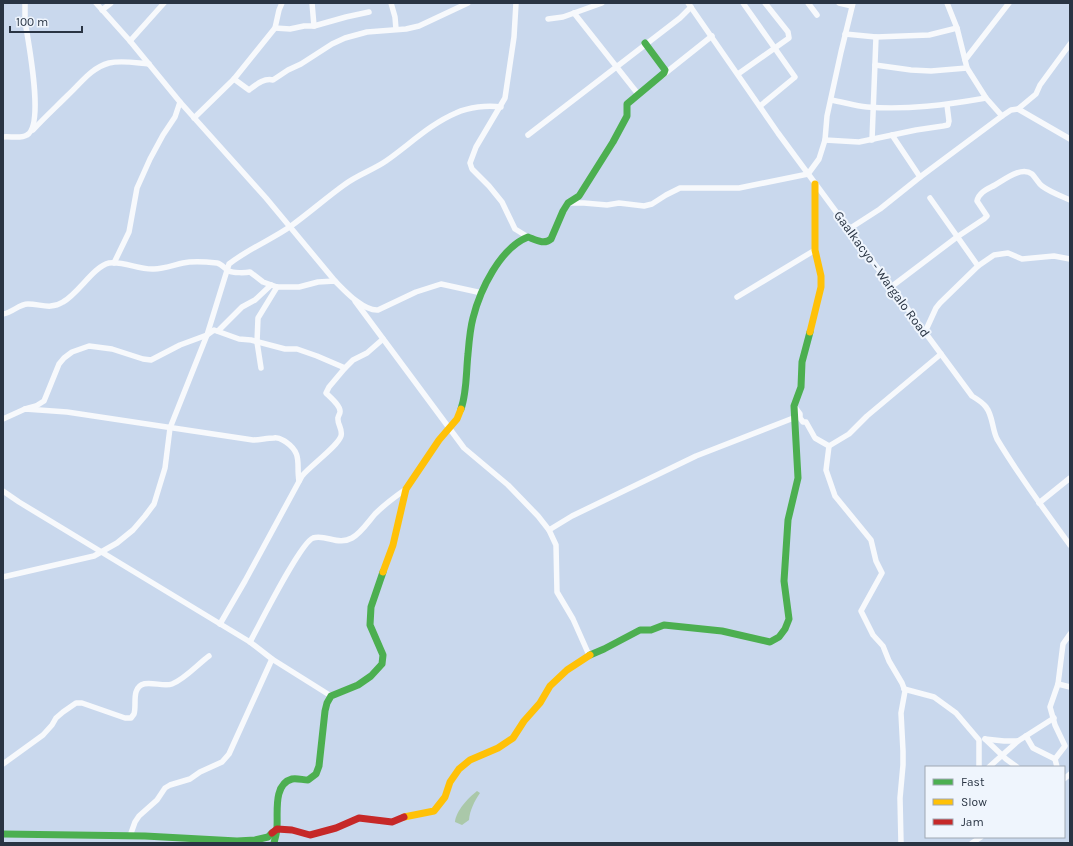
<svg xmlns="http://www.w3.org/2000/svg" width="1073" height="846" font-family="Karla,sans-serif">
  <style>
    .water { fill: #aac8a9 }
    .lines { fill: none; stroke-linecap: round; stroke-linejoin: round }
    .street { stroke: #f7f9fc; stroke-width: 5.5 }
    .fast { stroke: #4caf50; stroke-width: 7 }
    .slow { stroke: #ffc107; stroke-width: 7 }
    .jam { stroke: #c62828; stroke-width: 7 }
    .labels { text-anchor: middle; dominant-baseline: central; stroke-width: 4; stroke-linejoin: round; paint-order: stroke }
    .street-label { font-size: 13px; fill: #293443; stroke: #eff5fd }
  </style>
  <rect width="100%" height="100%" fill="#c9d8ed"/>
  <path class="water" d="M477,791L480,793C474,802 470,810 469,820L462,825L455,822C456,811 468,798 477,791Z"/>
  <g class="lines">
    <g class="street">
      <path d="M96,3L130,41L180,102"/>
      <path d="M312,3L314,26"/>
      <path d="M391,3L395,17L396,29"/>
      <path d="M516,3L514,37L505,98L476,147L470,163L472,169L489,186L502,202L515,229L528,237"/>
      <path d="M688,3L778,133L972,396C977,399 983,403 986,407C993,416 992,429 997,439C1019,476 1045,511 1070,545"/>
      <path d="M743,3L795,77L794,78L760,106"/>
      <path d="M808,3L817,15"/>
      <path d="M839,3L852,6"/>
      <path d="M102,10L111,3"/>
      <path d="M574,13L638,94"/>
      <path d="M548,19L563,17L602,3"/>
      <path d="M275,28L290,29L304,26H314L346,17L369,12"/>
      <path d="M845,34L876,37L929,35L957,28"/>
      <path d="M130,41L164,3"/>
      <path d="M965,60L1009,3"/>
      <path d="M875,65L911,70L931,71L967,68"/>
      <path d="M738,74L789,38L788,32L765,3"/>
      <path d="M663,75L712,36"/>
      <path d="M234,79L249,90C257,84 264,78 273,80L288,70L301,64L332,44L345,38L367,32L406,29L419,26L468,3"/>
      <path d="M831,100C843,102 855,106 867,107C908,110 946,105 986,98"/>
      <path d="M1018,109L1070,139"/>
      <path d="M1002,116L1011,110L1018,109L1036,94L1040,85L1070,44"/>
      <path d="M194,118L234,79L275,28L279,10L282,3"/>
      <path d="M33,130C44,118 56,107 68,95C81,83 91,68 109,63C122,60 136,63 149,64"/>
      <path d="M528,135L680,18L691,7"/>
      <path d="M892,135L920,177"/>
      <path d="M3,137C10,136 21,139 27,135C45,125 28,41 25,21C25,15 25,9 25,3"/>
      <path d="M825,140L859,142L916,130L943,126L948,125L949,121L947,105"/>
      <path d="M872,140L876,37"/>
      <path d="M930,198L978,266"/>
      <path d="M568,203H584L607,205L619,203L644,206L652,204L666,195L680,188H739L808,174L819,159L825,140L827,116L841,52L853,3"/>
      <path d="M849,229L880,209L920,177L1002,116L986,98L967,68L957,28L947,3"/>
      <path d="M114,263L129,232L137,188L150,159L163,135L175,117L180,102L266,198L335,281"/>
      <path d="M891,287L957,237L984,219L987,216L977,201C979,192 988,189 995,185C1004,180 1021,166 1032,174C1036,178 1038,183 1042,186C1050,192 1061,196 1070,200"/>
      <path d="M737,297L815,250"/>
      <path d="M355,301L464,448L508,485L538,516L549,530L556,545L557,592L573,619L589,655"/>
      <path d="M3,314C12,313 19,304 28,304C41,304 50,310 63,302C78,294 94,266 109,263C124,261 139,270 154,269C163,269 174,265 183,263C193,261 207,262 217,263C222,264 225,269 229,271C233,273 245,273 250,272L263,282L277,287H299L318,282L335,281C345,291 363,311 378,310L416,292L441,284L482,293"/>
      <path d="M218,331L242,307L255,300L271,285"/>
      <path d="M925,332L936,308L940,303L978,266L994,255L1008,253L1022,259L1054,256L1070,259"/>
      <path d="M261,368L257,342L258,318L277,287"/>
      <path d="M794,406L800,414V418L803,422H806L815,438L829,446L826,470L835,496L871,540L876,561L882,573L861,611L873,635L883,646L889,661L902,683L905,691L901,713L903,751V765L900,798L901,843"/>
      <path d="M25,409L36,406L44,401L59,364L64,358L72,352L89,346L112,349L143,359L151,360L180,345L207,335L214,330L239,339L251,340L285,349H297L317,356L345,368"/>
      <path d="M3,419L25,409L67,412L253,440C260,440 267,438 274,438C279,437 282,440 286,442C303,454 296,464 299,481"/>
      <path d="M829,446L849,434L867,416L941,354"/>
      <path d="M3,491L19,502L250,642L272,659L331,696"/>
      <path d="M1039,503L1070,478"/>
      <path d="M549,530L572,516L696,456L796,417"/>
      <path d="M3,577L94,556L117,543L133,530L145,516L154,504L165,468L170,428L207,335L229,264C248,249 271,240 291,226C309,213 326,198 344,185C357,175 373,170 386,161C409,145 430,124 456,113C469,107 487,105 501,107"/>
      <path d="M220,624L245,581L302,476C310,466 338,446 341,436C343,429 337,424 338,418C338,416 340,414 340,412C341,406 330,397 326,393L329,387L345,368L353,360L367,353L383,339"/>
      <path d="M250,642C259,626 300,543 313,538C326,534 338,546 352,538C361,533 368,522 375,514C384,505 396,496 406,489"/>
      <path d="M1058,684L1070,687"/>
      <path d="M904,689L934,697L956,713L979,740V767"/>
      <path d="M1026,736L1033,748L1055,759"/>
      <path d="M985,739L1004,741H1018L1054,718"/>
      <path d="M985,739L1006,759L1017,767"/>
      <path d="M3,764L43,735L52,725L56,718L63,712L76,703H82L125,718H131L134,714C136,707 134,699 136,692C141,676 161,688 172,684C185,679 198,664 209,656"/>
      <path d="M989,767L1018,741"/>
      <path d="M1057,767L1055,759L1065,746L1055,725L1050,707L1058,684L1063,644L1070,634"/>
      <path d="M1064,779L1070,774"/>
      <path d="M130,836L135,822L139,816L157,800L165,788L170,785L190,779L200,772L222,762L229,754L272,659"/>
      <path d="M972,843L981,837"/>
    </g>
    <g class="fast">
      <path d="M461,409C467,392 466,372 468,354C469,342 470,329 473,318C480,290 500,248 528,237C536,240 544,245 551,239L563,211L568,203L579,196L613,142L627,116V104L664,73L665,70L645,43"/>
      <path d="M590,655L604,649L640,630H651L664,625L722,631L770,642L779,637L785,629L789,619L784,581L788,520L798,478L794,406L801,387L802,362L810,332"/>
      <path d="M3,834L145,836L237,841L255,840L268,837L272,833"/>
      <path d="M274,843C275,838 277,833 277,827C278,813 273,784 292,779C297,778 303,780 308,780L316,774L319,766L325,711L327,703L331,696L358,685L371,676L382,664L383,655L370,625L371,607L383,572"/>
    </g>
    <g class="slow">
      <path d="M810,332L821,287V276L815,250V184"/>
      <path d="M383,572L393,545L406,489L439,440L457,419L461,409"/>
      <path d="M404,817L434,811L445,797L450,782L459,769L470,760L498,748L513,738L524,721L540,703L550,686L567,670L590,655"/>
    </g>
    <path class="jam" d="M272,833L277,829L292,830L310,835L336,828L359,818L392,822L404,817"/>
  </g>
  <g class="labels">
    <g class="street-label">
      <text transform="translate(882 274) rotate(54)">Gaalkacyo - Wargalo Road</text>
    </g>
  </g>
  <rect width="1073" height="846" fill="none" stroke="#293443" stroke-width="8"/>
  <rect x="925" y="766" width="140" height="72" fill="#eff5fd" stroke="#a0a8b3"/>
  <rect x="933" y="779" width="20" height="6" fill="#4caf50" stroke="#a0a8b3"/>
  <text x="961" y="786" font-size="12" fill="#293443">Fast</text>
  <rect x="933" y="799" width="20" height="6" fill="#ffc107" stroke="#a0a8b3"/>
  <text x="961" y="806" font-size="12" fill="#293443">Slow</text>
  <rect x="933" y="819" width="20" height="6" fill="#c62828" stroke="#a0a8b3"/>
  <text x="961" y="826" font-size="12" fill="#293443">Jam</text>
  <path d="M10 26v6h72v-6" fill="none" stroke="#293443" stroke-width="2"/>
  <text x="16" y="26" font-size="12" fill="#293443" stroke="#eff5fd" stroke-width="3" paint-order="stroke">100 m</text>
</svg>
